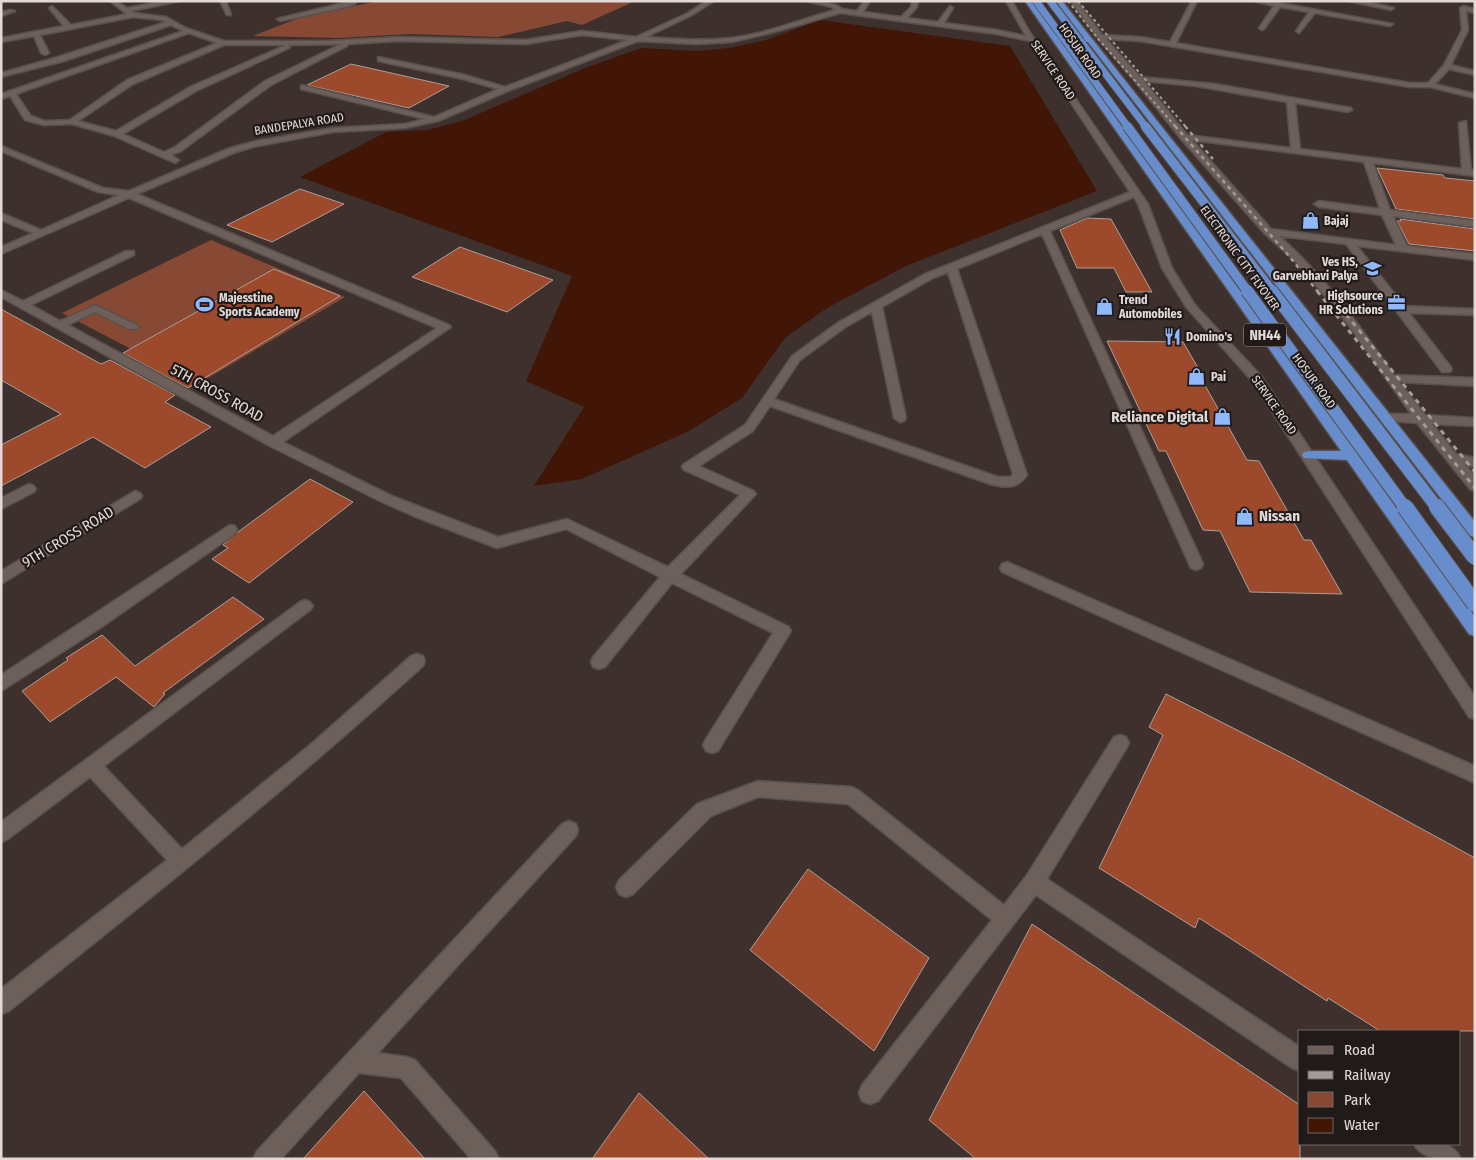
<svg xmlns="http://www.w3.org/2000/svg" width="1476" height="1160" font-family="'Fira Sans Condensed',sans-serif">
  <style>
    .green { fill: #874934 }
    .water { fill: #411606 }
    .building { fill: #9c492c; stroke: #ad9e99 }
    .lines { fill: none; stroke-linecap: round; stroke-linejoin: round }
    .minor-casing { stroke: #594f4c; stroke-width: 3 }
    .highway-casing { stroke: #594f4c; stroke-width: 3 }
    .minor { fill: #6d5f5a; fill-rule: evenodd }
    .highway { fill: #678dcc; fill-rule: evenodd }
    .rail-far2 { stroke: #a49a97; stroke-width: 2; stroke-dasharray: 3 3; stroke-linecap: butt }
    .rail-far1 { stroke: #a49a97; stroke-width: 2.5; stroke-dasharray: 4 4; stroke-linecap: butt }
    .rail { stroke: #a49a97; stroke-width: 3; stroke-dasharray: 5 5; stroke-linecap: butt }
    .highway-bridge-far3-casing { stroke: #594f4c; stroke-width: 8; stroke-linecap: butt }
    .highway-bridge-far2-casing { stroke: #594f4c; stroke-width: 11; stroke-linecap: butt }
    .highway-bridge-far1-casing { stroke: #594f4c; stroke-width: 14; stroke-linecap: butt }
    .highway-bridge-casing { stroke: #594f4c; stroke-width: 18; stroke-linecap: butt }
    .highway-bridge-far3 { stroke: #678dcc; stroke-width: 7 }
    .highway-bridge-far2 { stroke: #678dcc; stroke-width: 9 }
    .highway-bridge-far1 { stroke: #678dcc; stroke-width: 12 }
    .highway-bridge { stroke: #678dcc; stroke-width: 16 }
    .labels { text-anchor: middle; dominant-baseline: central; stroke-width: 4.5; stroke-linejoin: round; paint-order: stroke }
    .far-street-label { font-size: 12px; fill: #e3dad8; stroke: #201a19 }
    .far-poi-label { font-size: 12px; font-weight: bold; fill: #e3dad8; stroke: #201a19; text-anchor: start }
    .shield { fill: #201a19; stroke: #a8a09f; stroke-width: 1 }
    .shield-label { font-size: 14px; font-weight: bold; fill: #e3dad8 }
    .street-label { font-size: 15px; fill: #e3dad8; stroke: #201a19 }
    .poi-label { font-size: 15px; font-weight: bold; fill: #e3dad8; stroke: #201a19; text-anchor: end }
  </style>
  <rect width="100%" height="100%" fill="#3e312d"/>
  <g class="green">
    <path d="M379,1H635L582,25L567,21L498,37L408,34L338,38L253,36L304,16Z"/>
    <path d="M211,240L345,297L198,384L62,313Z"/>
  </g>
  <path class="water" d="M820,20L1010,46L1097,191L906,266L827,308L785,338L742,398L689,431L582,479L534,486L584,407L526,381L572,276L300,177L386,132L427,130L462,121L585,68L641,48L696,51L729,48L766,40Z"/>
  <g class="building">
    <path d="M351,64L449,86L409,108L307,85Z"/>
    <path d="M1377,168L1443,175L1445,178L1475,181V219L1396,209Z"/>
    <path d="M300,189L344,204L272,242L227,225Z"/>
    <path d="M1087,218L1111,219L1152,292H1126L1114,268H1077L1060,230Z"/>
    <path d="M1400,219L1475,229V251L1409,244L1397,221H1401Z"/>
    <path d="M460,247L553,280L507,312L412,277Z"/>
    <path d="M274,269L340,296L188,388L123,353Z"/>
    <path d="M1,309L101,364L110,360L175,395L165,402L211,427L145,468L93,437L1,486V445L61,414L1,380Z"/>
    <path d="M1107,341L1183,342L1201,373H1198L1247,460L1259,461L1304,540H1311L1342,594L1250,592L1220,531L1203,530L1166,451H1159Z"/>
    <path d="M310,479L353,502L249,583L212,559L228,548L223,545L238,532Z"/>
    <path d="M233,597L264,619L163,693L165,694L154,707L116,677L50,722L22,691L68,660L66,658L102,635L135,666Z"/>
    <path d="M1166,694L1294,759L1475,858V1031H1380L1328,998L1327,1001L1199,918L1195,928L1099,868L1163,735L1149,727Z"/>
    <path d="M808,869L929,958L874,1051L750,950Z"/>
    <path d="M1032,924L1300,1105V1159H976L929,1120Z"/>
    <path d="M364,1091L425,1159H303Z"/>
    <path d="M639,1093L709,1159H592Z"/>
  </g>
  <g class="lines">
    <defs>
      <g id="minor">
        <path d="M110,1H117L127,8L164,1H180L131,11L135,13L166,17L186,28L224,41H328L399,37L525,40L582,31L636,37L688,13L706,1H714L692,15L646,37C674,39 702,41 731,38C766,34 801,19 835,10L832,7L806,1H820L836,5L842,9L857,11L864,1H870L863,12L901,17L911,7L912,1H918L917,7L907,18L938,22L950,6L953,8L944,23L997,30L1026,36L1006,1H1012L1029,31L1148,204L1172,268L1195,305L1262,377L1475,697V719L1469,717L1253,382L1186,307L1162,268L1138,204L1134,197L1050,231L1203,564L1201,568L1196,570L1191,568L1189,564L1042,234L957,269L1027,475C1018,489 1005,488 990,484L770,406L753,431L699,466L754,491L756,494L681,574L789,627L791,631L718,751L712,753L706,751L703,745L706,739L773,633L672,583L605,667L599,669L593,667L591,662L593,657L660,577L566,529L497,548L416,517L382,502L268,445L1,297V290L23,301L126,251H134V255L31,305L60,321L95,305L137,325L139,327L137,329H129L95,312L68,325L273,436L437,328L129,198L1,254V247L33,233L1,220V213L41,230L119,195L98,192L1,151V146L103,188L129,191L230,148L256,141L333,128L405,124L425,119L301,89V85L434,117L498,89L463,79L378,61V57L465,75L505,87L628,40L582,35L525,44L399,41L348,44L347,46L271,85L181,151L171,155L179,160L175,163L114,136L72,124L44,125L25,120L10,96L1,99V94L183,31L171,25L64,61L1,77V73L58,57L166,22L162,20L133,17L40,35L49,53L45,55L41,53L34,36L1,42V38L64,26L49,8L52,6L71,25L127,14ZM840,13L997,34L1030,41L1130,192L925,274L839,322L792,356L745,425L684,464L682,467L684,470L740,495L668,567L567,519L498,537L392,496L283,442L451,327L449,325L137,194L236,152L257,146L333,132L405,128L438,121L508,91L638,41L696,44L732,42L774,32ZM189,33L217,43L127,80L70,120L45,121L31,116L16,94ZM341,44L265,81L175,147L164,152L123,134L196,91L289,48L290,47L288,45ZM224,45H286L190,87L116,131L78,121L133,84ZM948,272L1013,474L1010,477H998L774,399L800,360L847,326L872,312L894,418L900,422L904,421L906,418L882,307L933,278Z"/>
        <path d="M220,1H226L231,15H227Z"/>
        <path d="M351,1H357L355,4L347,7L280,21L277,19Z"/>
        <path d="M1071,1H1077L1102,35L1140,37L1170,42L1191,2L1197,1L1176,43L1410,83H1428L1444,65L1462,30L1460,8L1463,6L1475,9V13L1466,11L1468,30L1451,65L1475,71V75L1449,69L1435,84L1475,94V98L1430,87H1410L1140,41L1106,39L1140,77L1215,84L1351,108L1352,110L1348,112L1295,103L1300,149L1462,169L1459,123L1466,121L1471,170H1475V176L1373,163L1390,210L1475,221V227L1393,216L1407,246L1475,254V260L1357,246L1404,306L1475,309V315L1409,313L1450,366L1452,369L1450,372H1442L1346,244L1279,236C1325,276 1359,325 1394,375L1475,378V386L1399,382L1425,415L1475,418V426L1432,424L1456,454L1475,458V467L1465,465L1475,476V491L1470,489L1417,423L1381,420L1379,417L1381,414H1411L1348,324L1320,290L1295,261L1265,234L1181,139L1135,81L1098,38ZM1144,81L1196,86L1287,102L1291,148L1187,135ZM1192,140L1364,162L1380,209L1319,201L1314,204L1319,207L1382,215L1396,245L1271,229Z"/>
        <path d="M1254,1H1269L1393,24L1390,26L1315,13L1299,33L1296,31L1309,12L1280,7L1264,29L1262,30L1259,28L1274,6Z"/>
        <path d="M1349,1H1364L1394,8L1391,10Z"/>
        <path d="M10,10L15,11L1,16V12Z"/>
        <path d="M29,484L34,486L36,489L34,492L1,509V498Z"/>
        <path d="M135,491L140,493L142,496L140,499L1,584V571Z"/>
        <path d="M230,525L235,526L237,530L235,534L100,628L1,691V675Z"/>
        <path d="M1007,562L1475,766V783L1002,572L1000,568L1002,564Z"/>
        <path d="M305,600L310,602L313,606L310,610L104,766L182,849L310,745L411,656L417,654L423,656L425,661L423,666C290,787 150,899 9,1011L1,1014V989L167,860L90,777L8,839L1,842V822L300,602Z"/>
        <path d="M1120,735L1126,737L1129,743L1126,749L1047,879L1300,1047V1071L1292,1068L1036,895L878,1101L870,1104L862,1101L859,1093L862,1085L992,920L848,804L758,797L711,816L633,894L626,897L619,894L616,887L619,880L697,804L758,781L852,787L858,790L1004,905L1027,875L1114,737Z"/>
        <path d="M569,821L576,824L578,830L576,836L378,1053L407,1057L415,1060L495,1151L499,1159H471L401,1078L359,1073L281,1159H253L257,1151L562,824Z"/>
        <path d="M1414,1144C1432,1143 1453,1140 1461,1159C1443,1159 1422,1160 1414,1144Z"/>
      </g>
      <path id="highway" d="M1025,1H1031L1058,38H1084L1056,1H1062L1475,522V537L1470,536L1088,42H1061L1475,617V636L1469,634L1347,460L1304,458L1302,455L1304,452L1309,451H1341Z"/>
    </defs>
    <use href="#minor" class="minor-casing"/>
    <use href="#highway" class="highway-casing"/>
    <use href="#minor" class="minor"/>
    <use href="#highway" class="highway"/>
    <g class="rail-far2">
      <path d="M1068,1L1099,40L1176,127"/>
      <path d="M1078,1L1186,127"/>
    </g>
    <g class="rail-far1">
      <path d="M1175,126L1289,256L1318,292"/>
      <path d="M1185,126L1213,159"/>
      <path d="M1327,291L1328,292"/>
    </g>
    <g class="rail">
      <path d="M1317,291L1475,488"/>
      <path d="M1327,291L1475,472"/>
    </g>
    <defs>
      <g id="highway-bridge-far3">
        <path d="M1036,1L1128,127"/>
        <path d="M1050,1L1146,127"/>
      </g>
      <g id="highway-bridge-far2">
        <path d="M1127,126L1248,292"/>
        <path d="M1145,126L1273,292"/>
      </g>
      <g id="highway-bridge-far1">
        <path d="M1247,291L1406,509"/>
        <path d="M1272,291L1438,509"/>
      </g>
      <g id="highway-bridge">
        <path d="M1405,507L1475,604"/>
        <path d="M1437,507L1475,557"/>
      </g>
    </defs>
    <use href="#highway-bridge-far3" class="highway-bridge-far3-casing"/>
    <use href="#highway-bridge-far2" class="highway-bridge-far2-casing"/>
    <use href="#highway-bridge-far1" class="highway-bridge-far1-casing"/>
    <use href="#highway-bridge" class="highway-bridge-casing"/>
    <use href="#highway-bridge-far3" class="highway-bridge-far3"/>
    <use href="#highway-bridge-far2" class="highway-bridge-far2"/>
    <use href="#highway-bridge-far1" class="highway-bridge-far1"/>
    <use href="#highway-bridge" class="highway-bridge"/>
  </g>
  <defs>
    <symbol id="shop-bare" viewBox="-9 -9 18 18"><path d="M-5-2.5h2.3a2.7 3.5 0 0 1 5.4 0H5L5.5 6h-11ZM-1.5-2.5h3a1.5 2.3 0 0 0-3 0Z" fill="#8fb8fd" stroke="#201a19" stroke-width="2.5" paint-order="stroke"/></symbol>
    <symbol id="school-bare" viewBox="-9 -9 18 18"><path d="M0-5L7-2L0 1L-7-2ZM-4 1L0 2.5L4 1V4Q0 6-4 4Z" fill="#8fb8fd" stroke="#201a19" stroke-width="2.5" paint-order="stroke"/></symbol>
    <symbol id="office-bare" viewBox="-9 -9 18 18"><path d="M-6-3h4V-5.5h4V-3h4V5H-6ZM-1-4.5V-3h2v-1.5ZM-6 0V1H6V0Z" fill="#8fb8fd" stroke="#201a19" stroke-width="2.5" paint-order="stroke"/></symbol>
    <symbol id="stadium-bare" viewBox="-9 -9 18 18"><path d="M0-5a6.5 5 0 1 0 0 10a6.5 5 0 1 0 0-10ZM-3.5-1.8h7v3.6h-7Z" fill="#8fb8fd" stroke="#201a19" stroke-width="2.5" paint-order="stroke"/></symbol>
    <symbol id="restaurant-bare" viewBox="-9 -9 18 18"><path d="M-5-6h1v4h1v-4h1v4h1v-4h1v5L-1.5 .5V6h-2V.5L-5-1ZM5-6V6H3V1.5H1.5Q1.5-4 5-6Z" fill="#8fb8fd" stroke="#201a19" stroke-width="2.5" paint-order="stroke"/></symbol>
  </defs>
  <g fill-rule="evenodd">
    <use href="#shop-bare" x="1298" y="208" width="25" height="25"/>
    <use href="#school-bare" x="1360" y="256" width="25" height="25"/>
    <use href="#office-bare" x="1384" y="290" width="25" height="25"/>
    <use href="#stadium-bare" x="192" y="292" width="25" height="25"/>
    <use href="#shop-bare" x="1092" y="294" width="25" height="25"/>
    <use href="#restaurant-bare" x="1160" y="324" width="25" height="25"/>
    <use href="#shop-bare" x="1184" y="364" width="25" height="25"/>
    <use href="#shop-bare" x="1210" y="404" width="25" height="25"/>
    <use href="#shop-bare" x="1232" y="504" width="25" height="25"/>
  </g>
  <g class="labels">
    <g class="far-street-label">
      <text transform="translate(1080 51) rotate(55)">HOSUR ROAD</text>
      <text transform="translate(1053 70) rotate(56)">SERVICE ROAD</text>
      <text transform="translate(299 124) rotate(-9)">BANDEPALYA ROAD</text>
      <text transform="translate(1240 258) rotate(54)">ELECTRONIC CITY FLYOVER</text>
      <text transform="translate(1314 381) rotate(54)">HOSUR ROAD</text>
      <text transform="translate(1274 405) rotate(55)">SERVICE ROAD</text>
    </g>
    <g class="far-poi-label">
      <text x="1324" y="221">Bajaj</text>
      <text x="1358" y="262" text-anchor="end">Ves HS,<tspan x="1358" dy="14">Garvebhavi Palya</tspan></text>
      <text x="1383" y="296" text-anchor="end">Highsource<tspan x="1383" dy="14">HR Solutions</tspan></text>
      <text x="219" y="298">Majesstine<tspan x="219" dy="14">Sports Academy</tspan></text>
      <text x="1119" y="300">Trend<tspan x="1119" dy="14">Automobiles</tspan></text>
      <text x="1186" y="337">Domino's</text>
      <text x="1211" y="377">Pai</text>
    </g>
    <rect class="shield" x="1244" y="323.5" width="42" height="23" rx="4"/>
    <g class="shield-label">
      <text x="1265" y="335">NH44</text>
    </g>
    <g class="street-label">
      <text transform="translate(217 393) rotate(29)">5TH CROSS ROAD</text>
      <text transform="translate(68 537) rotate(-31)">9TH CROSS ROAD</text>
    </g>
    <g class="poi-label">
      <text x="1208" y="417">Reliance Digital</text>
      <text x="1259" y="516" text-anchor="start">Nissan</text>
    </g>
  </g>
  <rect width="1476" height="1160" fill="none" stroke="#e3dad8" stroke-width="5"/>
  <rect x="1298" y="1030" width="162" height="115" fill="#201a19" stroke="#6e6765"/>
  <rect x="1308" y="1046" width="25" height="8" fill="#6d5f5a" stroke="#6e6765"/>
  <text x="1344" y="1055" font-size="15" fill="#e3dad8">Road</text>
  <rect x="1308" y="1071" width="25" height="8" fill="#a49a97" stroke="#6e6765"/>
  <text x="1344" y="1080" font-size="15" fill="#e3dad8">Railway</text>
  <rect x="1308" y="1092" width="25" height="15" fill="#874934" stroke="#6e6765"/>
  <text x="1344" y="1105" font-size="15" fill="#e3dad8">Park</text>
  <rect x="1308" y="1118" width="25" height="15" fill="#411606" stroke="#6e6765"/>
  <text x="1344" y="1130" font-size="15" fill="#e3dad8">Water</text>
</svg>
